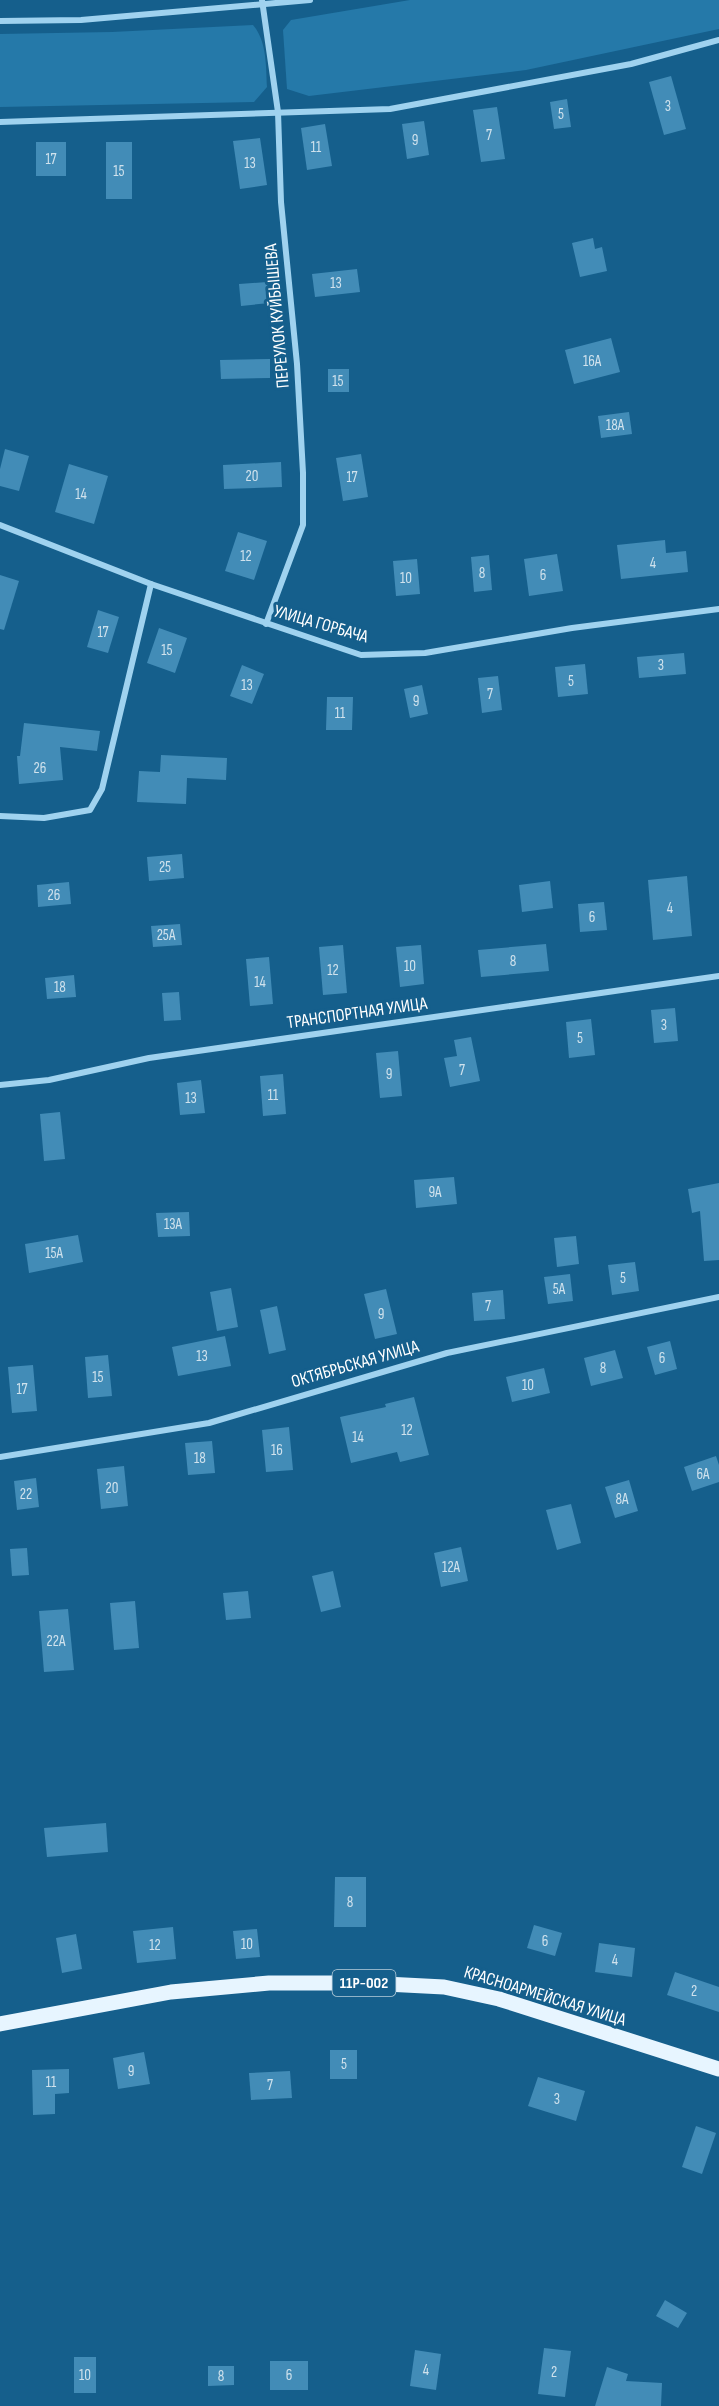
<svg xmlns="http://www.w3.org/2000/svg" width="719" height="2406" font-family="'Sofia Sans Condensed',sans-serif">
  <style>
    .green { fill: #2579a9 }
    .building { fill: #428cb7 }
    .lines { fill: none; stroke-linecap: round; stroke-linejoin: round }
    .street { stroke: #9fd2ef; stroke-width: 6 }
    .primary { stroke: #e7f5ff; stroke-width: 15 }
    .labels { text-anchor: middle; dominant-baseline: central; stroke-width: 6; stroke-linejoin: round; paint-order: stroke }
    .number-label { font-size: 15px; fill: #d0e2ed }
    .shield { fill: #155f8c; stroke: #b9cfdc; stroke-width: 1.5 }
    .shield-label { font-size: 16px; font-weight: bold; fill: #fff }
    .street-label { font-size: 18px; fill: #fff; stroke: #155f8c }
  </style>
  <rect width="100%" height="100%" fill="#155f8c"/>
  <g class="green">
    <path d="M410,0H719V29L526,70L309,96L287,89L283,30L291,20Z"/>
    <path d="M253,25C267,41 266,67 267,87L254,102L0,107V34L112,32Z"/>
  </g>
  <g class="building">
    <path d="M671,76L686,129L664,135L649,82Z"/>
    <path d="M567,99L571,127L554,129L550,102Z"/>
    <path d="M497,107L505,159L481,162L473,110Z"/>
    <path d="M424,121L429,155L407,159L402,124Z"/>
    <path d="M325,124L332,166L307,170L301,128Z"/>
    <path d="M260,138L267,185L240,189L233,141Z"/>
    <rect x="36" y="142" width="30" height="34"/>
    <rect x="106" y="142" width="26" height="57"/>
    <path d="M593,238L595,249L602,247L607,271L580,277L572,243Z"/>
    <path d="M357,269L360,292L315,297L312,274Z"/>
    <path d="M267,282L269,303L241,306L239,284Z"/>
    <path d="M611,338L620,372L574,384L565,350Z"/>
    <path d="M270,359V378L221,379L220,360Z"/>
    <rect x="328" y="369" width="21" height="23"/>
    <path d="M629,412L632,434L601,438L598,416Z"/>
    <path d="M5,449L29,456L19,491L0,486V469Z"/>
    <path d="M361,454L368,497L343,501L336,458Z"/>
    <path d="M281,462L282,487L224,489L223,465Z"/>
    <path d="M69,464L108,476L94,524L55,512Z"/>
    <path d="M238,532L267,541L254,580L225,571Z"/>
    <path d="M665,540L666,553L686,551L688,572L621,579L617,545Z"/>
    <path d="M557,554L563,591L529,596L524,559Z"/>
    <path d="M489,555L492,590L474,592L471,557Z"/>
    <path d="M417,559L420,594L396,596L393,561Z"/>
    <path d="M0,575L19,581L4,630L0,629Z"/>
    <path d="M98,610L119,617L108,653L87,647Z"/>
    <path d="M159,628L187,638L175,673L147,663Z"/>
    <path d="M684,653L686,674L639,678L637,657Z"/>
    <path d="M585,664L588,694L558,697L555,667Z"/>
    <path d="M242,665L264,674L252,704L230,696Z"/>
    <path d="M498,676L502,710L482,713L478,678Z"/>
    <path d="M422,685L428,714L410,718L404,689Z"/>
    <path d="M327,697H353L352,730H326Z"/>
    <path d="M24,723L100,731L97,751L60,747L63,780L19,784L17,756H20Z"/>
    <path d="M161,755L227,758L226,780L187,778L186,804L137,802L139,771L160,772Z"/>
    <path d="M182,854L184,878L149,881L147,857Z"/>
    <path d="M687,876L692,936L653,940L648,880Z"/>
    <path d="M550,881L553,908L522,912L519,885Z"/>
    <path d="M69,882L71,904L38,907L37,885Z"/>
    <path d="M604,902L607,930L580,932L578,904Z"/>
    <path d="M180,924L182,945L153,947L151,926Z"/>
    <path d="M546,944L549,971L481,977L478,950Z"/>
    <path d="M343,945L347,993L323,995L319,947Z"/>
    <path d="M421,945L424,984L400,987L396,947Z"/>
    <path d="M269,957L273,1004L250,1006L246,959Z"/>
    <path d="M74,975L76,997L47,999L45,978Z"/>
    <path d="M179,992L181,1020L164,1021L162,993Z"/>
    <path d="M675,1008L678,1041L654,1043L651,1010Z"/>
    <path d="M591,1019L595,1055L569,1058L566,1022Z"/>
    <path d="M471,1037L480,1081L450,1087L444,1058L457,1056L454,1040Z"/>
    <path d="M398,1051L402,1096L380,1098L376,1053Z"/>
    <path d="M283,1074L286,1114L263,1116L260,1076Z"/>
    <path d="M201,1080L205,1113L180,1115L177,1083Z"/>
    <path d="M60,1112L65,1159L44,1161L40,1114Z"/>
    <path d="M454,1177L457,1204L416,1208L414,1180Z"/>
    <path d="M719,1183V1260L704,1261L700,1211L692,1213L688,1189Z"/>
    <path d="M189,1212L190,1236L158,1237L156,1213Z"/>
    <path d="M78,1235L83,1262L29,1273L25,1244Z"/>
    <path d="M576,1236L579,1264L557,1267L554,1238Z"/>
    <path d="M635,1262L639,1291L612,1295L608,1265Z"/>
    <path d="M570,1274L573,1301L548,1304L544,1277Z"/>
    <path d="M231,1288L238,1327L217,1331L210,1292Z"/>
    <path d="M386,1289L397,1334L375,1339L364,1294Z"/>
    <path d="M503,1290L505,1319L474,1321L472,1293Z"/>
    <path d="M277,1306L286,1350L269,1354L260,1310Z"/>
    <path d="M225,1336L231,1366L178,1376L172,1347Z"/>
    <path d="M670,1341L677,1369L655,1375L647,1347Z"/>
    <path d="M615,1350L623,1378L591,1386L584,1358Z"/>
    <path d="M108,1355L112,1396L88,1398L85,1357Z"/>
    <path d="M33,1365L37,1411L12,1413L8,1367Z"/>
    <path d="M544,1368L550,1393L512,1402L506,1377Z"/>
    <path d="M414,1397L429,1455L400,1462L397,1452L351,1463L340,1417L386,1407L385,1404Z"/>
    <path d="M289,1427L293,1470L266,1472L262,1430Z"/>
    <path d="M212,1441L215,1473L188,1475L185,1443Z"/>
    <path d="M716,1456L719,1465V1482L692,1491L684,1467Z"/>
    <path d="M124,1466L128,1506L101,1509L97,1469Z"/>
    <path d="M36,1478L39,1507L17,1510L14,1481Z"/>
    <path d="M629,1480L638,1511L615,1518L605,1487Z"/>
    <path d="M571,1504L581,1543L557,1550L546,1510Z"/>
    <path d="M461,1547L468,1581L441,1587L434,1553Z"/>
    <path d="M27,1548L29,1575L12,1576L10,1549Z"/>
    <path d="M333,1571L341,1607L321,1612L312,1576Z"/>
    <path d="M248,1591L251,1618L226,1620L223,1593Z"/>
    <path d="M135,1601L139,1648L114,1650L110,1603Z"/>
    <path d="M68,1609L74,1670L44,1672L39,1611Z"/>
    <path d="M106,1823L108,1852L47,1857L44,1828Z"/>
    <path d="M335,1877H366V1927H334Z"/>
    <path d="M534,1925L562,1933L555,1956L527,1948Z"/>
    <path d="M173,1927L176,1959L137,1963L133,1931Z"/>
    <path d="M257,1929L260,1957L236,1959L233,1931Z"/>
    <path d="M76,1934L82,1969L62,1973L56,1938Z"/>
    <path d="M599,1943L635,1948L632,1977L595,1972Z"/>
    <path d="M675,1972L719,1987V2012L667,1995Z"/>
    <rect x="330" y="2050" width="27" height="29"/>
    <path d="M144,2052L150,2084L118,2089L113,2058Z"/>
    <path d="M69,2069V2093L55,2094V2114L33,2115L32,2070Z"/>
    <path d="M290,2071L292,2098L251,2100L249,2073Z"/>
    <path d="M538,2077L585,2091L576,2121L528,2106Z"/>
    <path d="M696,2126L716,2133L702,2174L682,2167Z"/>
    <path d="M665,2300L687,2313L678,2328L656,2316Z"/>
    <path d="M544,2348L571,2351L565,2397L538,2394Z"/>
    <path d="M415,2350L441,2354L436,2390L410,2386Z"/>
    <rect x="74" y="2357" width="22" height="36"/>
    <rect x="270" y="2361" width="38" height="29"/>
    <path d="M208,2366H234V2385L208,2386Z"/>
    <path d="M607,2367L628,2374L626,2381L662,2383L661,2406H595Z"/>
  </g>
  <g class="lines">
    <g class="street">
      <path d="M262,0L278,112L281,202L297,364L303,473V525L266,624"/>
      <path d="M0,21L81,20L310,0"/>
      <path d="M0,122L390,109L631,64L719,40"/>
      <path d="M0,525L151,584L361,655L425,653L572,628L719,609"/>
      <path d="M0,816L44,818L90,810L102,789L151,584"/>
      <path d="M0,1085L49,1080L149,1058L719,976"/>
      <path d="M0,1457L209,1423L447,1353L719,1297"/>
    </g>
    <path class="primary" d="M0,2024L171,1992L269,1983H366L444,1987L499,1999L719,2069"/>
  </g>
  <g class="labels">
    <g class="number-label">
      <text x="668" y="106">3</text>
      <text x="561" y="114">5</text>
      <text x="489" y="135">7</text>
      <text x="415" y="140">9</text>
      <text x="316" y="147">11</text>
      <text x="51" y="159">17</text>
      <text x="250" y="163">13</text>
      <text x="119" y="171">15</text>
      <text x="336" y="283">13</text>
      <text x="592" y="361">16А</text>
      <text x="338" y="381">15</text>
      <text x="615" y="425">18А</text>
      <text x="252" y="476">20</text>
      <text x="352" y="477">17</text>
      <text x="81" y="494">14</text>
      <text x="246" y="556">12</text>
      <text x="653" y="563">4</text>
      <text x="482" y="573">8</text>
      <text x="543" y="575">6</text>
      <text x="406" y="578">10</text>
      <text x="103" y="632">17</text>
      <text x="167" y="650">15</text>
      <text x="661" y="665">3</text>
      <text x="571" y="681">5</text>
      <text x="247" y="685">13</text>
      <text x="490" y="694">7</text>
      <text x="416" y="701">9</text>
      <text x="340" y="713">11</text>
      <text x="40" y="768">26</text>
      <text x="165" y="867">25</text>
      <text x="54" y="895">26</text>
      <text x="670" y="908">4</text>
      <text x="592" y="917">6</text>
      <text x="166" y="935">25А</text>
      <text x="513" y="961">8</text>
      <text x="410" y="966">10</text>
      <text x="333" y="970">12</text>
      <text x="260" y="982">14</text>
      <text x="60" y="987">18</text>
      <text x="664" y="1025">3</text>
      <text x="580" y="1038">5</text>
      <text x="462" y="1070">7</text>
      <text x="389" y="1074">9</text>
      <text x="273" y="1095">11</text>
      <text x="191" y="1098">13</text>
      <text x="435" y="1192">9А</text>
      <text x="173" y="1224">13А</text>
      <text x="54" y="1253">15А</text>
      <text x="623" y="1278">5</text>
      <text x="559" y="1289">5А</text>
      <text x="488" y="1306">7</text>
      <text x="381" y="1314">9</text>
      <text x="202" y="1356">13</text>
      <text x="662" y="1358">6</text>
      <text x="603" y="1368">8</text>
      <text x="98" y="1377">15</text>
      <text x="528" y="1385">10</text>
      <text x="22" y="1389">17</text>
      <text x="407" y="1430">12</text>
      <text x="358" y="1437">14</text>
      <text x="277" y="1450">16</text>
      <text x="200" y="1458">18</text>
      <text x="703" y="1474">6А</text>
      <text x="112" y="1488">20</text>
      <text x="26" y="1494">22</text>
      <text x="622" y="1499">8А</text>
      <text x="451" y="1567">12А</text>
      <text x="56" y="1641">22А</text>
      <text x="350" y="1902">8</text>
      <text x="545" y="1941">6</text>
      <text x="247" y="1944">10</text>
      <text x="155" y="1945">12</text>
      <text x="615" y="1960">4</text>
      <text x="694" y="1991">2</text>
      <text x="344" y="2064">5</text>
      <text x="131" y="2071">9</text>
      <text x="51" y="2082">11</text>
      <text x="270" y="2085">7</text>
      <text x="557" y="2099">3</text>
      <text x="426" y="2370">4</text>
      <text x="554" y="2372">2</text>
      <text x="85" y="2375">10</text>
      <text x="289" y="2375">6</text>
      <text x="221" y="2376">8</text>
    </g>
    <rect class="shield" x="332.5" y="1970" width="63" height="26" rx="4.5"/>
    <g class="shield-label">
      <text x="364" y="1983">11Р-002</text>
    </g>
    <g class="street-label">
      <text transform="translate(277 316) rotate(-95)">ПЕРЕУЛОК КУЙБЫШЕВА</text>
      <text transform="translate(321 624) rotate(16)">УЛИЦА ГОРБАЧА</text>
      <text transform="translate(357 1013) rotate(-8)">ТРАНСПОРТНАЯ УЛИЦА</text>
      <text transform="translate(355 1364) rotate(-16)">ОКТЯБРЬСКАЯ УЛИЦА</text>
      <text transform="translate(545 1996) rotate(17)">КРАСНОАРМЕЙСКАЯ УЛИЦА</text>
    </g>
  </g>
</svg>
